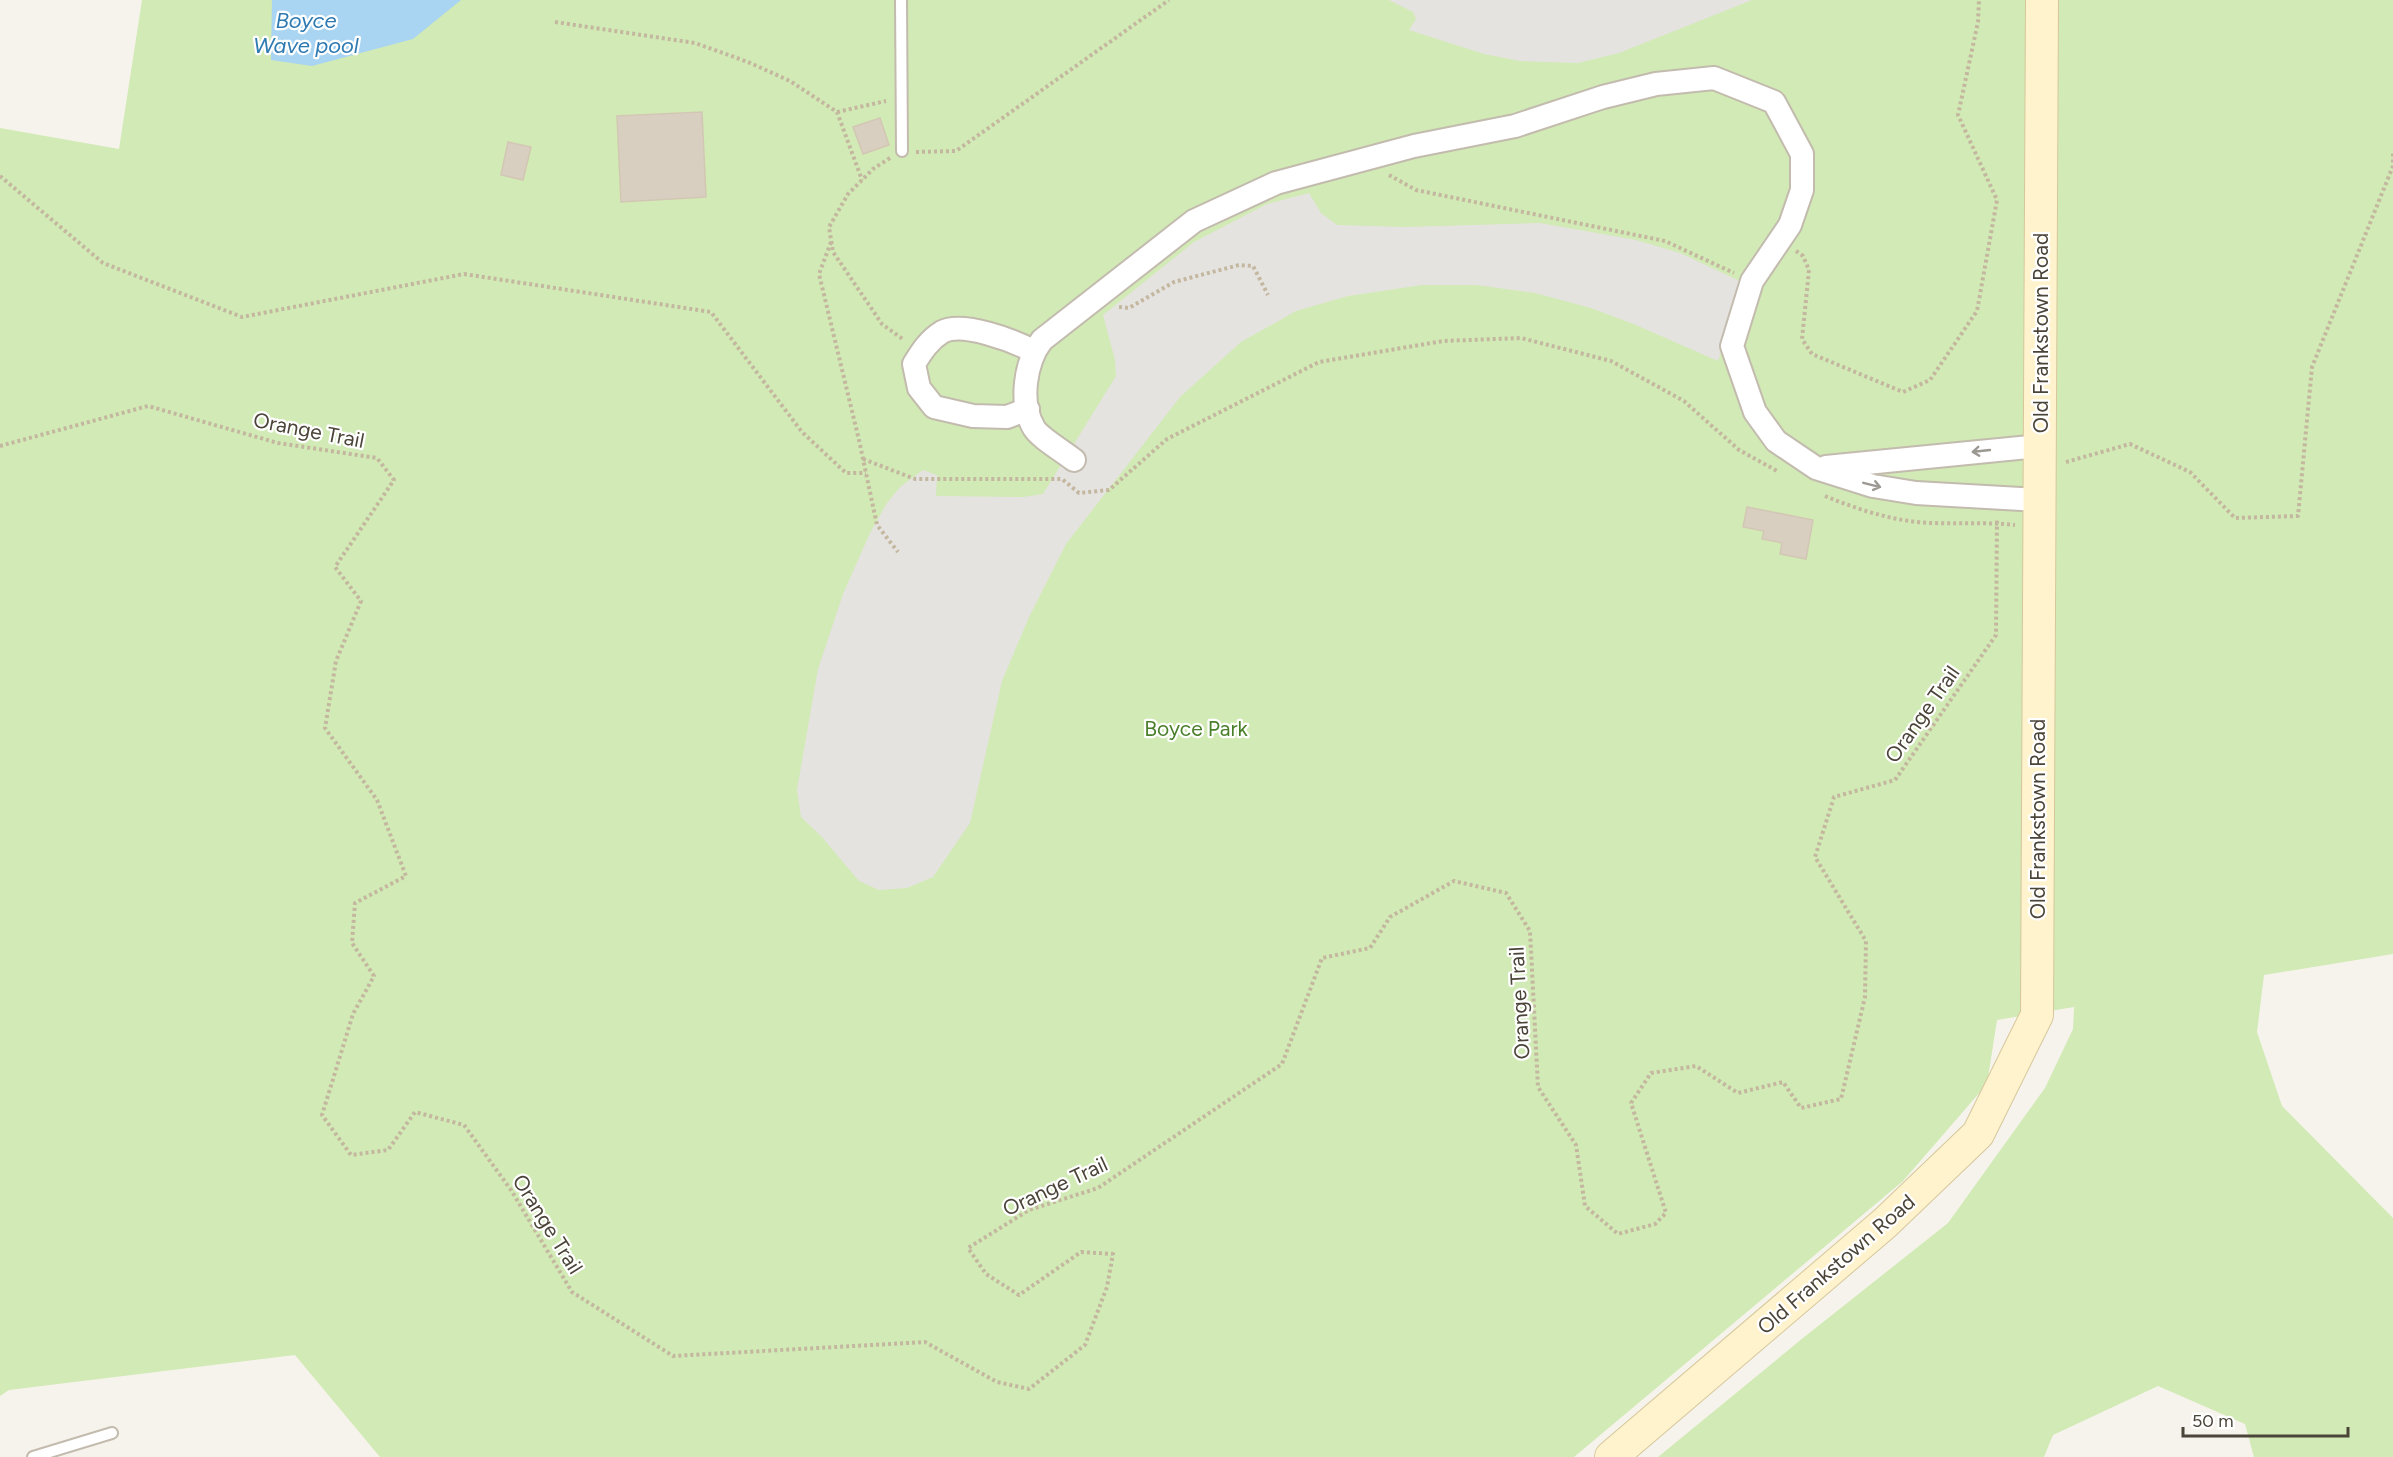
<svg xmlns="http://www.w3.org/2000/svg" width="2393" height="1457" font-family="Figtree,sans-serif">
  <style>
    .green { fill: #d2eab5 }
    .parking { fill: #e5e3e0 }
    .water { fill: #a9d4f2 }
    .building { fill: #d8cfc1; stroke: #d3c7b4; stroke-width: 1.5 }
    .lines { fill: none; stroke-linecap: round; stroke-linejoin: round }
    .lane-casing { stroke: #c2bbae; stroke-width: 14 }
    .street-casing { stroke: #c2bbae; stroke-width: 26 }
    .secondary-casing { stroke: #d6c79b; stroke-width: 34 }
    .path { stroke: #c4b79f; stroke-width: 4; stroke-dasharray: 3 3; stroke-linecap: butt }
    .lane { stroke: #fff; stroke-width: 10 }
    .street { stroke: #fff; stroke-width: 22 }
    .secondary { stroke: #fff3cd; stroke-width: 32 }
    .oneway { stroke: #9c9892 }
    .labels { text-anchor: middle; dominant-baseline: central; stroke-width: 4.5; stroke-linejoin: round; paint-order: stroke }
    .street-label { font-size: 21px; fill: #4b4439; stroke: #fff }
    .park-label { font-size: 21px; fill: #4a7f2a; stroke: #fff }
    .water-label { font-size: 22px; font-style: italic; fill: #2e7ab2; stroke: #fff }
  </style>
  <rect width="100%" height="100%" fill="#f6f3ec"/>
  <path class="green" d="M142,0H2393V954L2264,975L2257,1032L2282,1106L2393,1218V1457H2254L2245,1424L2158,1386L2053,1435L2044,1457H1658L1803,1338L1948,1223L2045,1088L2073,1029L2074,1007L1997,1020L1987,1084L1903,1181L1574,1457H380L295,1355L9,1390L0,1396V128L119,149Z"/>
  <g class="parking">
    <path d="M1389,0H1752L1619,53L1578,63L1520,61L1484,54L1409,30L1416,19L1413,12Z"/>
    <path d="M1309,193L1321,213L1337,225L1405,227L1540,223L1636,240L1680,253L1744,283L1718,361L1636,325L1591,308L1535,293L1476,285H1422L1348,296L1296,311L1241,342L1180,397L1066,544L1029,617L1002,681L970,823L933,877L907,888L879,890L859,881L821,836L801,817L797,790L818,669L843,594L870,533L887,503L900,487L923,470L937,475L936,496L1023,497L1043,494L1116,376L1115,360L1103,315L1194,242L1267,204Z"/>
  </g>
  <path class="water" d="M272,0H461L413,39L312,66L271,60Z"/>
  <g class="building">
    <path d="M702,112L706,197L621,202L617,116Z"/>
    <path d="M880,118L889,145L863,154L853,127Z"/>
    <path d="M508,142L531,147L523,180L501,175Z"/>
    <path d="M1747,507L1813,520L1806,559L1780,554L1782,543L1762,539L1764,531L1743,527Z"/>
  </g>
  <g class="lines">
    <defs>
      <g id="lane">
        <path d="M901,0L902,151"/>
        <path d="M33,1457L112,1433"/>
      </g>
      <g id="street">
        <path d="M1028,409L1007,417L973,416L934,407L919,388L914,364C922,351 929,340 942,332C963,321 1014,341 1033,351"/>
        <path d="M1074,460C1064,452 1039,437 1034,428C1019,403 1025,362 1042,340L1194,221L1276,183L1414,146L1515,126L1603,97L1656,84L1714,78L1774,102L1802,154V190L1790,225L1752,281L1732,346L1755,412L1776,441L1816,468L1873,486L1916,493L2039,500"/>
        <path d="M1826,467L2039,446"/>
      </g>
      <path id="secondary" d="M1611,1457L1885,1223L1978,1134L2037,1015L2042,0"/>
    </defs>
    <use href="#lane" class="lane-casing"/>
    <use href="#street" class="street-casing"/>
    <use href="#secondary" class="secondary-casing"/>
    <g class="path">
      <path d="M555,22L695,43L748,62L790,81L837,112L862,180"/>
      <path d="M837,112L886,101"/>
      <path d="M916,152L956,151L1169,0"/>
      <path d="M890,158L873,169L848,194L829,227L833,252L882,324L904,340"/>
      <path d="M1389,175L1416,190L1665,241L1734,273"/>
      <path d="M0,176L103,263L242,317L464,274L711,312L802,432L846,473H866"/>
      <path d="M831,242L819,274L859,440L877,525L898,552"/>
      <path d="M1796,251L1803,256L1809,270L1802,339L1812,354L1903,392L1930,380L1977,311L1997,200L1958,115L1978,22L1979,0"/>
      <path d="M1119,307L1129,308L1174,282L1239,265L1253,266L1268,295"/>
      <path d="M0,446L148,406L278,443L377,458L394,480L335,567L361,601L336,661L325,728L377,800L406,876L355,903L352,943L374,976L353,1014L322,1115L351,1155L388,1150L415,1112L464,1125L511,1190L572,1292L673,1356L925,1342L997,1382L1029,1389L1085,1345L1107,1287L1113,1254L1081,1252L1019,1295L986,1274L968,1248L1029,1210L1098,1188L1282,1064L1322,958L1370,948L1390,917L1454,881L1506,893L1530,931L1538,1087L1576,1145L1585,1206L1618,1234L1655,1224L1666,1213L1631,1103L1651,1073L1696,1066L1738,1093L1783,1082L1801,1108L1841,1099L1865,997L1866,941L1815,857L1834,797L1895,780L1996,635L1997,519"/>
      <path d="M863,459L915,479H1062L1079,493L1109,490L1167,439L1319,362L1443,341L1521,338L1611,361L1684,401L1739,450L1779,472"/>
      <path d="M2066,462L2130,444L2190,472L2235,518L2298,516L2312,367L2393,166V153"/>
      <path d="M1825,496C1859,510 1896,522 1932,523C1960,524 1987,522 2015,525"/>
    </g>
    <use href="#lane" class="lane"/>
    <use href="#street" class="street"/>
    <use href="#secondary" class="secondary"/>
  </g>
  <defs><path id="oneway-shaft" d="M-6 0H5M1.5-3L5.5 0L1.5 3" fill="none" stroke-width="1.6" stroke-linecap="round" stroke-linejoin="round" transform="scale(1.5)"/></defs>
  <g class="oneway">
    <use href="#oneway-shaft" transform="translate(1981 451) rotate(174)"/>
    <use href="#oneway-shaft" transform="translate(1872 485) rotate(14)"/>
  </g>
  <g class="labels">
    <g class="street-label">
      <text transform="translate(2040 333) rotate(-90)">Old Frankstown Road</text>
      <text transform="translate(309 430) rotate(11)">Orange Trail</text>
      <text transform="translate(1922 714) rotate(-55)">Orange Trail</text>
      <text transform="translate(2037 819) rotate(-90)">Old Frankstown Road</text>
      <text transform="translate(1519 1003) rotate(-93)">Orange Trail</text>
      <text transform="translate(1055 1186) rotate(-25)">Orange Trail</text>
      <text transform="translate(548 1224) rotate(58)">Orange Trail</text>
      <text transform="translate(1836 1264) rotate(-41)">Old Frankstown Road</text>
    </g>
    <g class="park-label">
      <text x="1196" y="728">Boyce Park</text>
    </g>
    <g class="water-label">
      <text x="306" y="20">Boyce<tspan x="306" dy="25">Wave pool</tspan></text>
    </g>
  </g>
  <path d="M2183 1427v9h165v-9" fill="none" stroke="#4b4439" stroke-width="3"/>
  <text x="2192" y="1427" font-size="18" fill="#4b4439" stroke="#ffffff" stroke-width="4.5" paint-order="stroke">50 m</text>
</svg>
